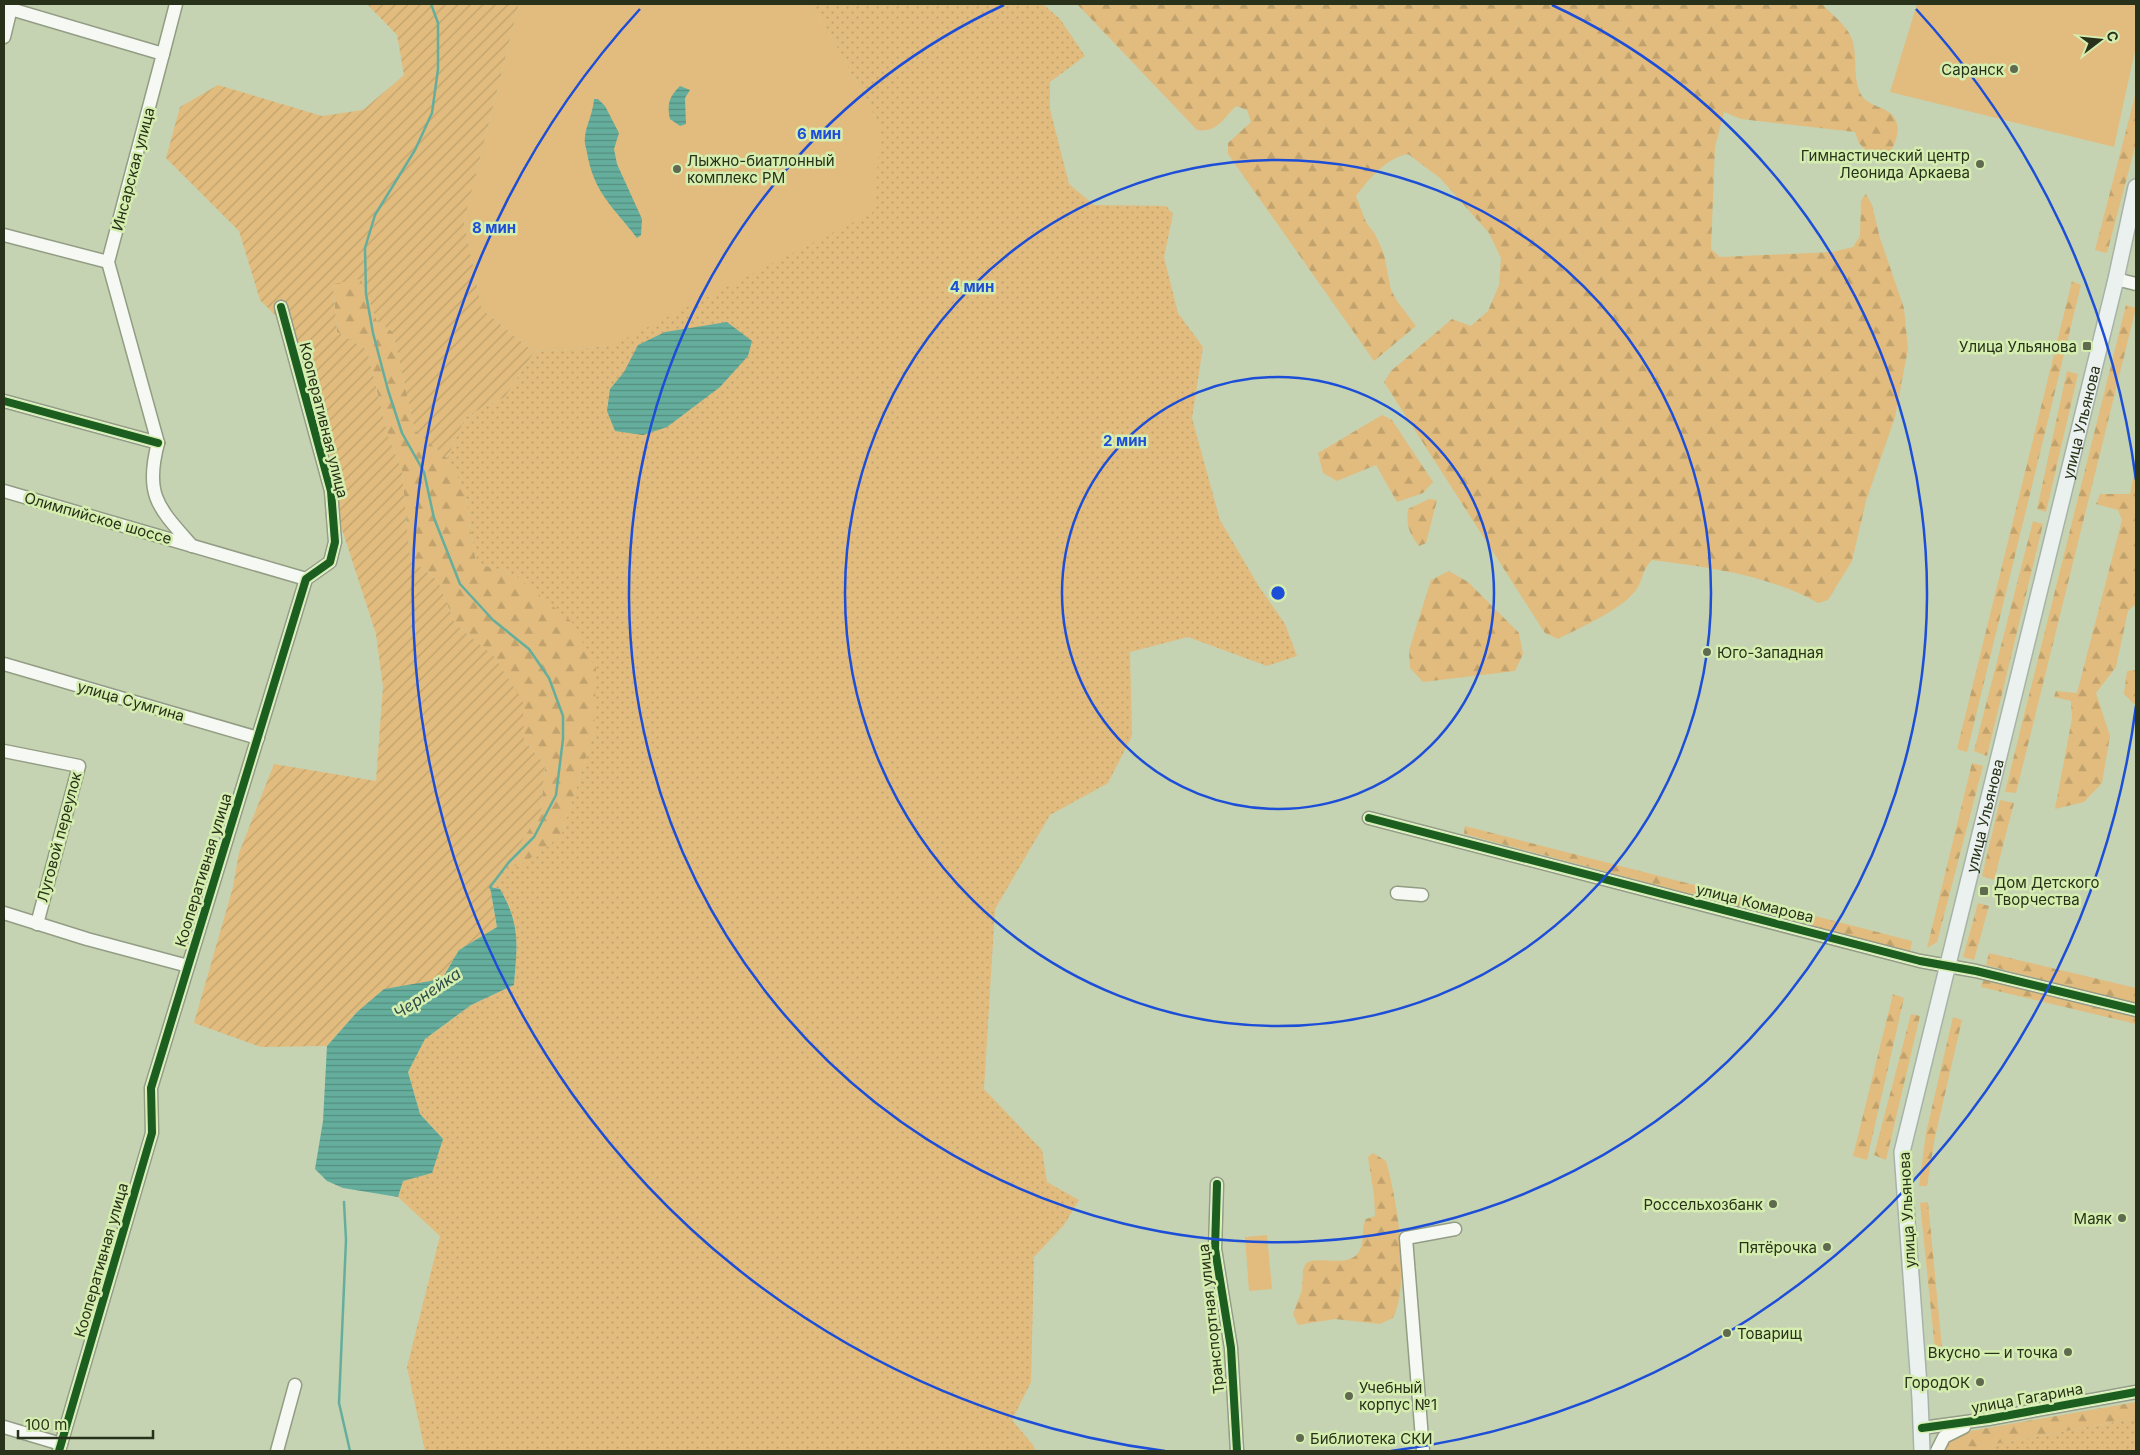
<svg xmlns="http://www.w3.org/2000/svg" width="2140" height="1455" font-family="Inter,sans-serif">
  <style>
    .grass { fill: url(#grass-dots) }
    .forest { fill: url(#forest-firs) }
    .garden { fill: url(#garden-furrows) }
    .pitch { fill: #e1bc7e }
    .water { fill: url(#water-rules) }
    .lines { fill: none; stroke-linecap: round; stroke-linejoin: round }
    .stream { stroke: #65ae9d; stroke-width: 2.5 }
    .minor-casing { stroke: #939d84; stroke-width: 15 }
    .major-casing { stroke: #a7b3a8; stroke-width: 18 }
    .minor { stroke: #f6f8f3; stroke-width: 12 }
    .major { stroke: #ebf1ee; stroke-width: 15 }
    .cycleway-casing { stroke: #d5eeb0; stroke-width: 11 }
    .cycleway { stroke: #1b5e20; stroke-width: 8 }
    .ring { fill: none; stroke: #1d4ed8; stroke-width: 2.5 }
    .poi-dot { fill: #5f6a4f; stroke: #d5eeb0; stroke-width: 2 }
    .labels { text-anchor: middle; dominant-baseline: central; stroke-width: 5; stroke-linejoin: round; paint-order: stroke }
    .poi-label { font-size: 15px; fill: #283119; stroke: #d5eeb0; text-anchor: end }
    .street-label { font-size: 15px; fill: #283119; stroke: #d5eeb0 }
    .water-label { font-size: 16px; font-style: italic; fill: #2e4c48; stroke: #d5eeb0 }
    .centre { fill: #1d4ed8; stroke: #d5eeb0; stroke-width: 2.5 }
    .ring-label { font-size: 15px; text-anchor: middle; font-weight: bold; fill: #1d4ed8; stroke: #d5eeb0; stroke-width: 5; stroke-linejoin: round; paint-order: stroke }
  </style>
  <defs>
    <pattern id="grass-dots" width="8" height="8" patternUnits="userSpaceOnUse" patternTransform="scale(1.25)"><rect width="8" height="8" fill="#e1bc7e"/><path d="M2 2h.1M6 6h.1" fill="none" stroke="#c1a26c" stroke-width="1.8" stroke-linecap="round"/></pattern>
    <pattern id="forest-firs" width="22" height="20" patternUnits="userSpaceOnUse" patternTransform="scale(1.25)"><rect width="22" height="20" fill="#e1bc7e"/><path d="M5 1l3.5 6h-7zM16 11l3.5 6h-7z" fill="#c1a26c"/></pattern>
    <pattern id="garden-furrows" width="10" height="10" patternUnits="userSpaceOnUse" patternTransform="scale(1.25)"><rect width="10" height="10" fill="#e1bc7e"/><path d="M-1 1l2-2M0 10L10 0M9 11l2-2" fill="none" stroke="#c1a26c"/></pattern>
    <pattern id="water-rules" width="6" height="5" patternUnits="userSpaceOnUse" patternTransform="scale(1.25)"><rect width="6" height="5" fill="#65ae9d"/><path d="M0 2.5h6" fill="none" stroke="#538e7f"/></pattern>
  </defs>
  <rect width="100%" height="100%" fill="#c5d3b2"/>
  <g class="grass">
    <path d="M805,4H1043L1060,19L1085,56L1050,82V109L1069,184L1094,205L1166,206L1173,214L1164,257L1178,313L1203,347L1192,418L1220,520L1258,585L1285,624L1297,656L1267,666L1188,637L1130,652L1132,736L1108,783L1050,815L995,909L984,1089L1042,1150L1047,1182L1079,1200L1064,1225L1034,1257L1031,1382L1012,1420L1034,1446L1035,1451H425L407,1367L440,1236L398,1197L403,1181L432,1172L443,1139L420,1114L408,1072L425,1039L471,1005L514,985C517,946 521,925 500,889L490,887L509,862L518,866L561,836L594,733L515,575L476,563L465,491L447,458L466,416L505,397L534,352L611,346L880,126L821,18Z"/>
    <path d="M2136,1418V1451H1988L1995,1444Z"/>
  </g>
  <g class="forest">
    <path d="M1077,4H1822C1832,15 1846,24 1852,39C1858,56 1852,81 1862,96C1871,109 1893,106 1897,124C1900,135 1893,147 1888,157L1875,160L1859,143L1855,132L1741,119L1724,112L1715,147L1711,249L1720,257L1832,252L1853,247L1860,236L1861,200L1866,194L1872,205L1880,238L1904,308L1908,349L1895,417L1866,501L1852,561L1828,600L1818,603C1769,575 1707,567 1652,560C1641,571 1644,579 1636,590C1623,609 1579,628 1558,639L1545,633L1384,382L1391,371L1452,319L1471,326L1488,311L1499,285L1501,258L1489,233L1440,178L1408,154C1386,158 1369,179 1356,196L1366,222L1375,234L1384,254L1391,290L1397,301L1416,326L1374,361L1228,154V143L1251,122L1247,110L1236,106C1223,119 1217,133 1197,130Z"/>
    <path d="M2136,92V143L2107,253L2095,250Z"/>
    <path d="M361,279L377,321L393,332L415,430L447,458L465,491L476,563L515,575L572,622L596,668L594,733L561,836L518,867L509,862L541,810L545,765L524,740L522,702L494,656L455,624L438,581L410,559L402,471L388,436L367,350L337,332L333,283Z"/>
    <path d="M2072,281L2081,285L1967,752L1957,749Z"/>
    <path d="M2126,305L2136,308L2016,793L2005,792Z"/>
    <path d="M2067,371L2078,374L2046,512L2037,509Z"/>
    <path d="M1382,415L1392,420L1433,482L1423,493L1397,502L1376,465L1337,481L1323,473L1318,453Z"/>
    <path d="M2136,463V604L2128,611L2116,667L2096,693L2110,736L2102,783L2084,802L2055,809L2072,718L2071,701L2054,697L2056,691L2077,693L2122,520L2118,510L2096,504L2100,494H2130Z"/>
    <path d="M1429,499L1437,500L1426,543L1419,546C1409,533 1406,525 1408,509Z"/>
    <path d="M2033,521L2043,524L1987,756L1974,751Z"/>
    <path d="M1449,571L1468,582L1519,633L1523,654L1515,671L1423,682L1410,668L1409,650L1431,580Z"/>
    <path d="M2136,670V703L2134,704L2124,694L2127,671Z"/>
    <path d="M1972,763L1983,766L1937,942L1927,948Z"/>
    <path d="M2000,800L2014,803L1994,880L1982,876Z"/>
    <path d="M1465,826L1912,941L1910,952L1464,834Z"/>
    <path d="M1978,903L1989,906L1974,960L1963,957Z"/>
    <path d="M1989,953L2136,988L2135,1004L1986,965Z"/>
    <path d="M1984,978L2136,1015V1024L1981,987Z"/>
    <path d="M1893,994L1904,998L1867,1160L1853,1156Z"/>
    <path d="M1911,1014L1920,1016L1886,1160L1874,1155Z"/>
    <path d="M1953,1017L1962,1020L1935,1137L1927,1186H1919L1926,1133Z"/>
    <path d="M1373,1153L1386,1161C1397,1200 1411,1281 1393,1318L1380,1324L1335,1319L1298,1325L1293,1314L1302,1290L1303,1270L1306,1263C1320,1255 1347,1268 1358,1253C1366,1243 1360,1230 1366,1219L1375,1216L1374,1196L1368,1157Z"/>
    <path d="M1928,1202L1943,1358L1936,1359L1920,1203Z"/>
    <path d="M2136,1402V1418L1995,1444L1988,1451H1940L1943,1445L1959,1433Z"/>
  </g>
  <path class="garden" d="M367,4H519L464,222L482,309L534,352L505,397L466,416L447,458L415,430L393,332L377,321L361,279L333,284L337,332L367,350L388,436L402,471L410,559L438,581L455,624L494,656L523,702L524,740L545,765L541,810L509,862L490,887L497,927L459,950L442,979L419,984L357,1012L327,1046L261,1047L194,1023L233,887L239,853L274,764L376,781L383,687L376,634L338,517L327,431L280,320L260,300L239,231L166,158L180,107L218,85L322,116L363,110L404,75L397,35Z"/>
  <g class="pitch">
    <path d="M519,4H805L821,18L880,126L875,211L611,346L534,352L482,309L464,222Z"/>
    <path d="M1917,4H2136V46L2114,147L1890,92Z"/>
    <path d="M1267,1235L1272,1289L1249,1291L1245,1237Z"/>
  </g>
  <g class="water">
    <path d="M680,86L690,90L685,98L686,124L680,126L670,119C667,104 669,97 680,86Z"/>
    <path d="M594,99H598L605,106L619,133L614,149L617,164L642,219L641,235L637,238C614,208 593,192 587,152C586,148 584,142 585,137C586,125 593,114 594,99Z"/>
    <path d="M727,322L752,341L748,356L720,387L667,427L643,435L615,431L607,411L610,389L624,372L638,345L665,332Z"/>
    <path d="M490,887L500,889C521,925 517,946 514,985L471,1005L425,1039L408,1072L420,1114L443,1139L432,1173L403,1181L398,1197L343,1188L327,1181L315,1169L323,1121L327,1046L357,1012L384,989L442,979L459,950L497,927Z"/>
  </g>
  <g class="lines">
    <g class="stream">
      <path d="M431,4L438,23V69L432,113L415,150L375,215L365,248L366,294L373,333L388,390L402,433L424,472L434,518L460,584L493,620L529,649L549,678L563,716V739L556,795L534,837L509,862L490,887L492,889"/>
      <path d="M344,1202L346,1240L339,1403L350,1451"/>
    </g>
    <defs>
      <g id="minor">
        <path d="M4,7L163,54L108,262L158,443"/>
        <path d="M4,37L12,4"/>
        <path d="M163,54L176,4"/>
        <path d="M4,235L108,262"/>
        <path d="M2116,279L2136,284"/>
        <path d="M4,401L158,443"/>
        <path d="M158,443C144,496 159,508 192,546"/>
        <path d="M4,491L306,579"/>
        <path d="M4,664L258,738"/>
        <path d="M4,751L79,766L37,924"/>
        <path d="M1369,818L1920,961L1976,971L2136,1010"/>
        <path d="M1397,893L1422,895"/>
        <path d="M4,913L87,939L188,966"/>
        <path d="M1217,1184L1215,1249L1231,1348L1237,1451"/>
        <path d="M4,1427L61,1444"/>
        <path d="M1922,1428L1988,1419L2136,1392"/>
        <path d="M59,1451L152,1133L151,1088L306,579L330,562L335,542L331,491L281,307"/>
        <path d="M277,1451L295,1385"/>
        <path d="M1423,1451L1406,1238L1455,1229"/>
        <path d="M1937,1451L1944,1437L1964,1427"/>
      </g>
      <g id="major">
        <path id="s1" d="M1922,1451L1920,1399L1902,1152L2116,279L2136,187"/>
      </g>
    </defs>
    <use href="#minor" class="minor-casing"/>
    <use href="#major" class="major-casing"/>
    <use href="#minor" class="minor"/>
    <use href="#major" class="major"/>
    <defs>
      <g id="cycleway">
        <path d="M4,401L158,443"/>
        <path d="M1369,818L1920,961L1976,971L2136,1010"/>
        <path d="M1217,1184L1215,1249L1231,1348L1237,1451"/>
        <path d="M1922,1428L1988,1419L2136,1392"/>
        <path d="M59,1451L152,1133L151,1088L306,579L330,562L335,542L331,491L281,307"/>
      </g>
    </defs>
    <use href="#cycleway" class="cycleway-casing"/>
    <use href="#cycleway" class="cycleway"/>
  </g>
  <g class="ring">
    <circle cx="1278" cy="593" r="216"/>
    <circle cx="1278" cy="593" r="433"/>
    <path d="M1552 5A649 649 0 1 1 1004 5"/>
    <path d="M2136 706A865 865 0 0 1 1391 1451M1165 1451A865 865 0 0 1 640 9M1916 9A865 865 0 0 1 2136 480"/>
  </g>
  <g class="poi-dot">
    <circle cx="2014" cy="69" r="5"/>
    <circle cx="1980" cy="164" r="5"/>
    <circle cx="677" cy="169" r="5"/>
    <rect x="2082" y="341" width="10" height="10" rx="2.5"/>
    <circle cx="1707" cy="652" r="5"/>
    <rect x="1979" y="886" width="10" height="10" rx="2.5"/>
    <circle cx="1773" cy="1204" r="5"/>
    <circle cx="2122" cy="1218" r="5"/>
    <circle cx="1827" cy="1247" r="5"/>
    <circle cx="1727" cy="1333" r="5"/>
    <circle cx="2068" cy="1352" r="5"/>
    <circle cx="1980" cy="1382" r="5"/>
    <circle cx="1349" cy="1396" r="5"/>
    <circle cx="1300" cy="1438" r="5"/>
  </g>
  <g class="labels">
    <g class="poi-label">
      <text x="2004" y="69">Саранск</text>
      <text x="1970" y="155">Гимнастический центр<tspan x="1970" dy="17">Леонида Аркаева</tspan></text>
      <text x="687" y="160" text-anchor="start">Лыжно-биатлонный<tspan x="687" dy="17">комплекс РМ</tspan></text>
      <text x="2077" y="346">Улица Ульянова</text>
      <text x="1717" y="652" text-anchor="start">Юго-Западная</text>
      <text x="1994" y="882" text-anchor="start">Дом Детского<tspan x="1994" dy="17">Творчества</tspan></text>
      <text x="1763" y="1204">Россельхозбанк</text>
      <text x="2112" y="1218">Маяк</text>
      <text x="1817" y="1247">Пятёрочка</text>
      <text x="1737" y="1333" text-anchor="start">Товарищ</text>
      <text x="2058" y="1352">Вкусно — и точка</text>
      <text x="1970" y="1382">ГородОК</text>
      <text x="1359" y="1387" text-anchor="start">Учебный<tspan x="1359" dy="17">корпус №1</tspan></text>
      <text x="1310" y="1438" text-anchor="start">Библиотека СКИ</text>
    </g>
    <g class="street-label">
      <text transform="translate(133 169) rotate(-75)">Инсарская улица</text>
      <text transform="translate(324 420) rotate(76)">Кооперативная улица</text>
      <text stroke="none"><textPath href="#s1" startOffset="1051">улица Ульянова</textPath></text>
      <text transform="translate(98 518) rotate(16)">Олимпийское шоссе</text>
      <text transform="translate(131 701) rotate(16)">улица Сумгина</text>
      <text stroke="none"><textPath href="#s1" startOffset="646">улица Ульянова</textPath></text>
      <text transform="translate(59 837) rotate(-75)">Луговой переулок</text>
      <text transform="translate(203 870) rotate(-73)">Кооперативная улица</text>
      <text transform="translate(1755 903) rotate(14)">улица Комарова</text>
      <text transform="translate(1907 1210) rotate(-93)">улица Ульянова</text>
      <text transform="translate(101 1260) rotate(-74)">Кооперативная улица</text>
      <text transform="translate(1211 1319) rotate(-96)">Транспортная улица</text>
      <text transform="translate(2027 1398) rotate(-10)">улица Гагарина</text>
    </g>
    <g class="water-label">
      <text transform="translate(427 993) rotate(-34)">Чернейка</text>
    </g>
  </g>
  <circle cx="1278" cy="593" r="8" class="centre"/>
  <g class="ring-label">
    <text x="819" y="139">6 мин</text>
    <text x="494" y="233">8 мин</text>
    <text x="972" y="292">4 мин</text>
    <text x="1125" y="446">2 мин</text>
  </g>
  <rect width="2140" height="1455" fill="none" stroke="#283119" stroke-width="10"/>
  <g transform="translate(2100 40) rotate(74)" stroke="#d5eeb0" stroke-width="4" paint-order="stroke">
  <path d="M0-4L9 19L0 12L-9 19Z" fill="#283119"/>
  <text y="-8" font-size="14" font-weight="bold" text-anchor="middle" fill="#283119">С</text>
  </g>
  <path d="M18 1430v8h135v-8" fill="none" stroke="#283119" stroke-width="2.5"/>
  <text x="25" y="1430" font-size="15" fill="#283119" stroke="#d5eeb0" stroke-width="4" paint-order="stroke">100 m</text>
</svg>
